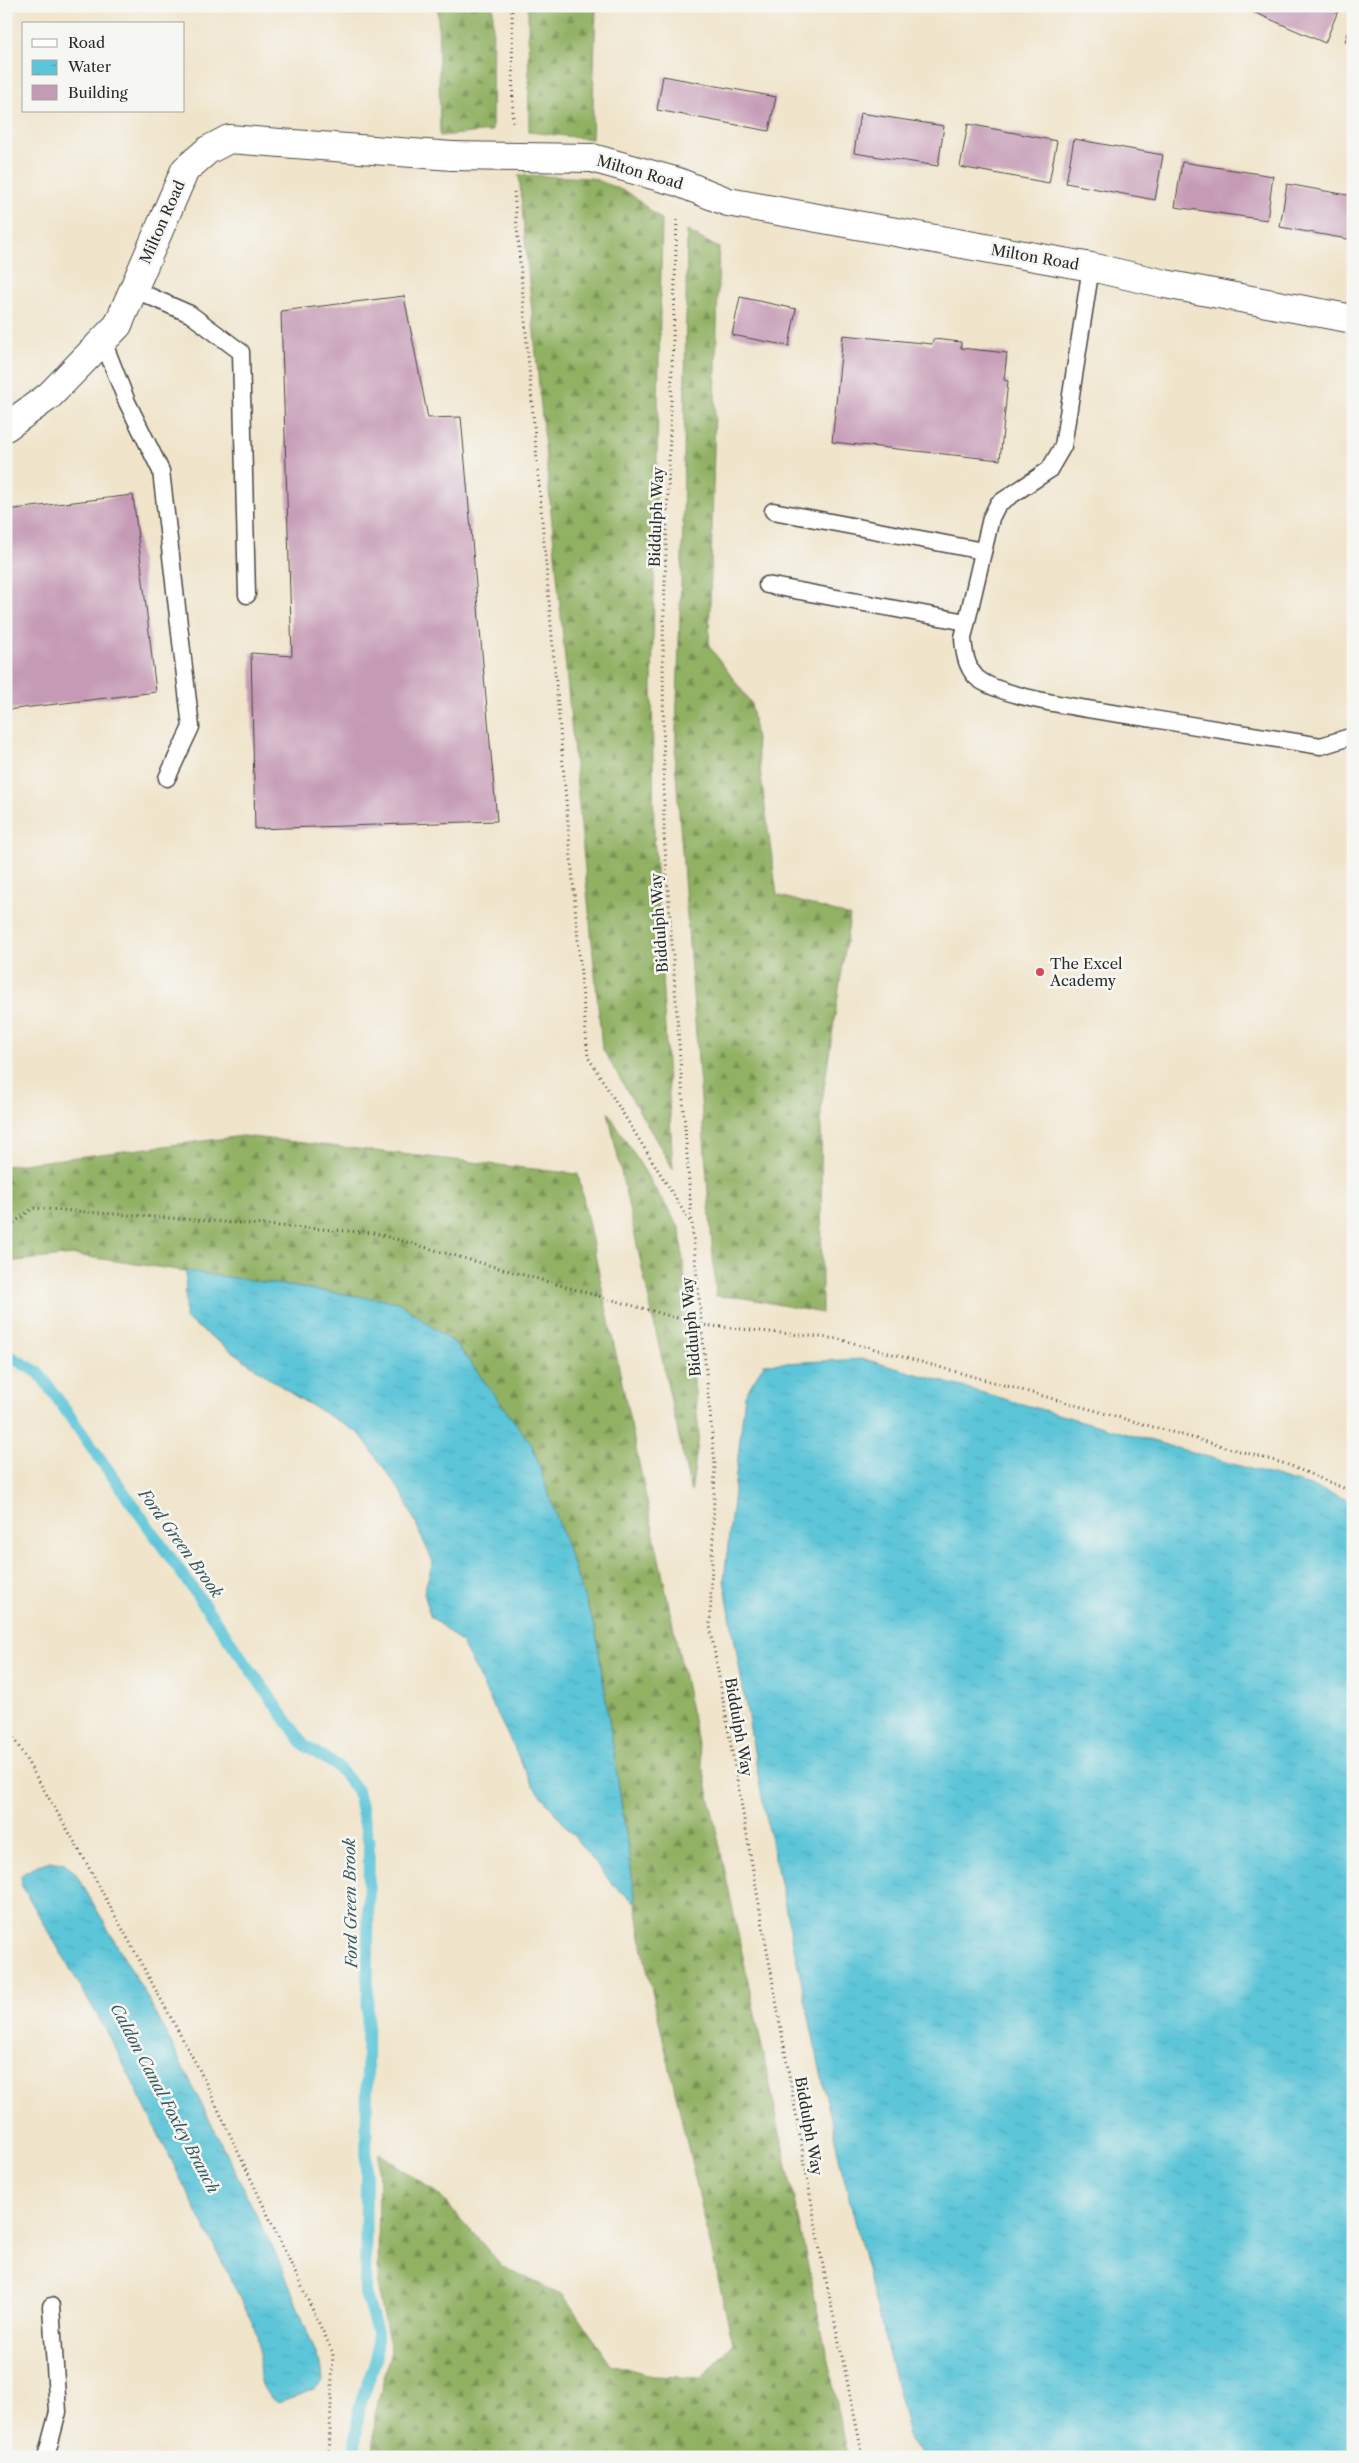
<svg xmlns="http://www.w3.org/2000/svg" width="1359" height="2463" font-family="'Libre Caslon Text',serif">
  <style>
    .forest { fill: url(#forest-firs); stroke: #5e6e48 }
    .water { fill: url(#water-ripples); stroke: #447882 }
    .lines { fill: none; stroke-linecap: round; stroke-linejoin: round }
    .stream { stroke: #5cc5d8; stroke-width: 12 }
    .building { fill: #c59ab5 }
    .lane-casing { stroke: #494743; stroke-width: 19 }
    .secondary-casing { stroke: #494743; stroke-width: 30 }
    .path { stroke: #494743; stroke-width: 3; stroke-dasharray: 1 4; stroke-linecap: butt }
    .lane { stroke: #fff; stroke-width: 16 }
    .secondary { stroke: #fff; stroke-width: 28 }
    .secondary-bridge-casing { stroke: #494743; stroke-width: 30; stroke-linecap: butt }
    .secondary-bridge { stroke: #fff; stroke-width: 28 }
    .poi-dot { fill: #d1495b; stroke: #f6f6f2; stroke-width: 2 }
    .labels { text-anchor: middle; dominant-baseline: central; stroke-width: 5; stroke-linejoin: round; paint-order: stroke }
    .street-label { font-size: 15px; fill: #2b2b2b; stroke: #f6f6f2 }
    .poi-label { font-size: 15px; fill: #2b2b2b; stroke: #f6f6f2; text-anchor: start }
    .water-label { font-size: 16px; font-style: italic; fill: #3a595f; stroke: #f6f6f2 }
  </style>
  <defs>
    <pattern id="forest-firs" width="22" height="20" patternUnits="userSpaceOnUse" patternTransform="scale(1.25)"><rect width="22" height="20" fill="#91b164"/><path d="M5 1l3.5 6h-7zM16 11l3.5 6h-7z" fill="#779053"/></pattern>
    <pattern id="water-ripples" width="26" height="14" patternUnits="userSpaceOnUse" patternTransform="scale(1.25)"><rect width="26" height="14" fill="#5cc5d8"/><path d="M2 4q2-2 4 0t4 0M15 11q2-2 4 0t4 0" fill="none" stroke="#50a9ba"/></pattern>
  </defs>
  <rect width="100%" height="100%" fill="#f6f6f2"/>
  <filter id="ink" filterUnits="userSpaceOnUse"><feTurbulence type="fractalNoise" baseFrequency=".02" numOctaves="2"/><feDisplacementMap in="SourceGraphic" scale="10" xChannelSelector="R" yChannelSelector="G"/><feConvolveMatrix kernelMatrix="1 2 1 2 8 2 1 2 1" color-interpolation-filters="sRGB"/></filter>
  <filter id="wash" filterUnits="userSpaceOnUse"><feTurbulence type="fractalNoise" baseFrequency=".0096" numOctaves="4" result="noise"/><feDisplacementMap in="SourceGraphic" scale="20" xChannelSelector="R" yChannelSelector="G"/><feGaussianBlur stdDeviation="1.12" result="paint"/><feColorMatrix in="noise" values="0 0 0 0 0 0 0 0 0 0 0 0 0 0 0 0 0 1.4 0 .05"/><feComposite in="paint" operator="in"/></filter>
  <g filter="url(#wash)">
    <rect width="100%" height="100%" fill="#f0e4ca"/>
    <g class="forest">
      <path d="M438,6H493L492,131L440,136Z"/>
      <path d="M528,6H596L592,139L529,132Z"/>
      <path d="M519,175L592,178L629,193L662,220L652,687L654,834L673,1169L602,1048Z"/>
      <path d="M687,231L719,248L709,646L751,703L777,895L850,916L821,1108L822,1313L745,1298L716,1296L675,760L683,526Z"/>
      <path d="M608,1112L680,1229L699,1435L691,1492Z"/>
      <path d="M243,1136L578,1174L848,2456L373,2457L375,2414L391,2350L378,2289L379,2153L438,2194L503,2267L563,2295L611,2364L654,2376L702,2378L733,2344L643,1951L596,1632L532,1445L457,1345L398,1302L74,1255L6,1262V1166Z"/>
    </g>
    <g class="water">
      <path d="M186,1271L398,1302L457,1345L532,1445L596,1632L636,1903L613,1885L532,1784L462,1643L430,1616L424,1592L433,1562L403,1495L360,1434L292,1394L185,1318Z"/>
      <path d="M864,1359L1310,1486L1353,1502V2457H922L910,2439L840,2162L763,1803L724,1580L745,1395L764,1364Z"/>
      <path d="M50,1861L64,1864L75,1872L151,2004L214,2129L282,2267L322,2369L323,2381L315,2389L279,2403C252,2388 262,2365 258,2340C256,2328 248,2315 243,2304L110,2037L22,1886L21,1875L38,1865Z"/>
    </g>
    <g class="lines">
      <path class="stream" d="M6,1354L39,1373L304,1745L337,1766L357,1790L369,1843L365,2293L377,2332V2356L359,2408L354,2457"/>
    </g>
    <g id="blocks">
      <g class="building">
        <path d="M1253,6H1340L1325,43L1251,11Z"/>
        <path d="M1353,23V44L1345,41Z"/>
        <path d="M663,76L776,97L769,131L657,110Z"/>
        <path d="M860,113L944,126L938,166L854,153Z"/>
        <path d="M968,124L1057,141L1049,183L960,167Z"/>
        <path d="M1074,139L1163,155L1155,200L1066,183Z"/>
        <path d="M1182,162L1273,176L1267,220L1175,207Z"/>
        <path d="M1287,184L1353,196V240L1280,227Z"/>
        <path d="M404,296L428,418L461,417L497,821L255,829L251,653L292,656L281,311Z"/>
        <path d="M740,297L796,309L789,346L732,335Z"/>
        <path d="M843,335L932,344L933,339L961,342V348L1007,353L1004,380L1008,381L1000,460L832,442Z"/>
        <path d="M133,495L156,692L6,710V510Z"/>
      </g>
    </g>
  </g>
  <g filter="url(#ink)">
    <use href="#blocks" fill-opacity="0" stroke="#494743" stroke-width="1"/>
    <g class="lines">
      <defs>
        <g id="lane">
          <path d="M1091,267L1063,446L1049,470L998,504L991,518L963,638C964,652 966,666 976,677C1000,700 1117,713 1153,719C1209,728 1265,737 1321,746L1353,736"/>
          <path d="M133,289L190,314L241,352L247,595"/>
          <path d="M103,341L127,402L161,471L191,727L167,778"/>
          <path d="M773,511L983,551"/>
          <path d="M767,585L966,622"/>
          <path d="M46,2457L58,2412L51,2306"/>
        </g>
        <g id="secondary">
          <path d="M592,158L678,182L728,202L1091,267L1165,284L1353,319"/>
          <path d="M6,427L49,396L118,325L185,170L208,150L229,139L452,156"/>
        </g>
      </defs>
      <use href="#lane" class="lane-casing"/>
      <use href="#secondary" class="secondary-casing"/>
      <g class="path">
        <path d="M512,6L513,123"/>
        <path d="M514,192L588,1057L691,1223"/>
        <path d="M677,220L663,642L664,833L692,1225L715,1465L710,1626L821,2256L863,2457"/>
        <path d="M6,1229L33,1208L374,1233L702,1325L839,1339L1286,1464L1353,1492"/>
        <path d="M6,1725L81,1853L200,2071L333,2353L329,2457"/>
      </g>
      <use href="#lane" class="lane"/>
      <use href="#secondary" class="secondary"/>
      <defs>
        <path id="secondary-bridge" d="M452,156L592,158"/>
      </defs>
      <use href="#secondary-bridge" class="secondary-bridge-casing"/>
      <use href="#secondary-bridge" class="secondary-bridge"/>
    </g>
  </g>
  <circle class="poi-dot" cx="1040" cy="972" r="5"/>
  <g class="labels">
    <g class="street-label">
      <text transform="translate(640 172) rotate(16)">Milton Road</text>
      <text transform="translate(162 222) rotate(-66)">Milton Road</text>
      <text transform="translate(1035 257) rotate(10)">Milton Road</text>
      <text transform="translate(656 517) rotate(-88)">Biddulph Way</text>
      <text transform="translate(659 923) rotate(-94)">Biddulph Way</text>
      <text transform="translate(691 1327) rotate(-95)">Biddulph Way</text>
      <text transform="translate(739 1727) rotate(80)">Biddulph Way</text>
      <text transform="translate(809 2126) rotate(80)">Biddulph Way</text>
    </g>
    <g class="poi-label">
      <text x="1050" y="963">The Excel<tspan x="1050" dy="17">Academy</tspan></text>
    </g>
    <g class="water-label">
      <text transform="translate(181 1543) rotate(54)">Ford Green Brook</text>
      <text transform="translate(350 1903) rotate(-91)">Ford Green Brook</text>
      <text transform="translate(165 2098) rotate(62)">Caldon Canal Foxley Branch</text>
    </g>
  </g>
  <rect width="1359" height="2463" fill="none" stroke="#f6f6f2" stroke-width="25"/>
  <rect x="22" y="22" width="162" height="90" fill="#f6f6f2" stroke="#a5a5a2"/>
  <rect x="32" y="39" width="25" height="8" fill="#ffffff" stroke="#a5a5a2"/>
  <text x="68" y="48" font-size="15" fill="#2b2b2b">Road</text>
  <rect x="32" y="60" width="25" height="15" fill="url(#water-ripples)" stroke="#a5a5a2"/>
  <text x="68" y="72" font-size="15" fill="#2b2b2b">Water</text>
  <rect x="32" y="85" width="25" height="15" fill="#c59ab5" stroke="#a5a5a2"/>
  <text x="68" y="98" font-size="15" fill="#2b2b2b">Building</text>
</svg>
